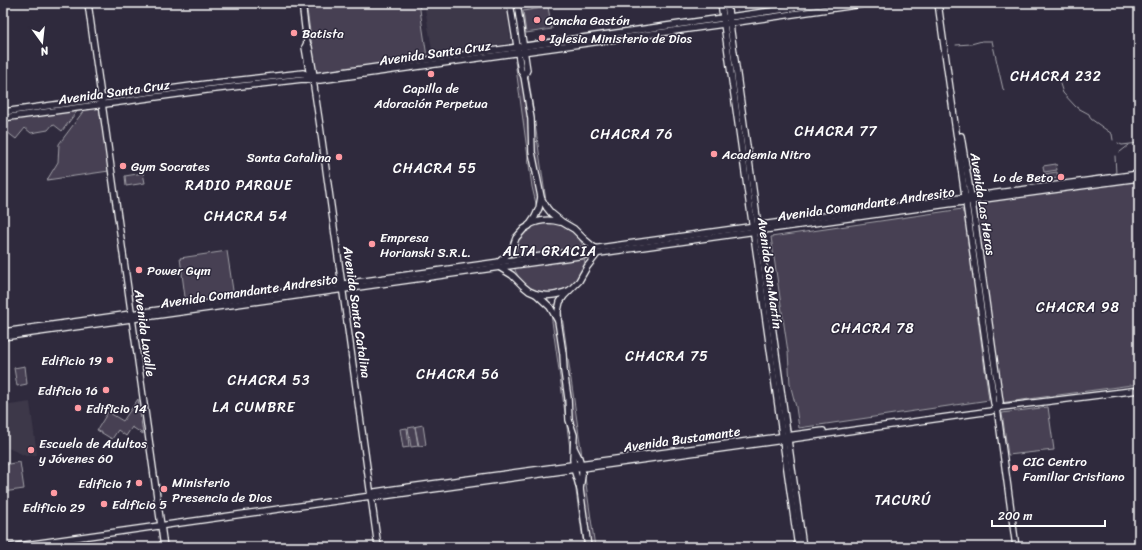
<svg xmlns="http://www.w3.org/2000/svg" width="1142" height="550" font-family="Sriracha,sans-serif">
  <style>
    .built { fill: #3c3749 }
    .green { fill: #464152; stroke: #a2a0a8 }
    .lines { fill: none; stroke-linecap: round; stroke-linejoin: round }
    .stream { stroke: #a7a6ad; stroke-width: 1 }
    .major-casing { stroke: #fff; stroke-width: 8 }
    .major { stroke: #2f2a3d; stroke-width: 5.5 }
    .poi-dot { fill: #ff9aa2; stroke: #2f2a3d; stroke-width: 1.5 }
    .labels { text-anchor: middle; dominant-baseline: central; stroke-width: 3; stroke-linejoin: round; paint-order: stroke }
    .poi-label { font-size: 13px; fill: #fff; stroke: #2f2a3d; text-anchor: start }
    .street-label { font-size: 13px; fill: #fff; stroke: #2f2a3d }
    .neighbourhood-label { font-size: 14px; letter-spacing: 1px; fill: #fff; stroke: #2f2a3d }
  </style>
  <rect width="100%" height="100%" fill="#2f2a3d"/>
  <filter id="ink" filterUnits="userSpaceOnUse"><feTurbulence type="fractalNoise" baseFrequency=".025" numOctaves="2"/><feDisplacementMap in="SourceGraphic" scale="8" xChannelSelector="R" yChannelSelector="G"/><feConvolveMatrix kernelMatrix="1 2 1 2 8 2 1 2 1" color-interpolation-filters="sRGB"/></filter>
  <g filter="url(#ink)">
    <g class="built">
      <path d="M424,3H506L511,43L433,55Z"/>
      <path d="M30,402L37,455L26,456L8,448L3,413V406Z"/>
    </g>
    <g class="green">
      <path d="M306,3H419L427,57L316,73Z"/>
      <path d="M548,7L552,29L526,33L523,11Z"/>
      <path d="M526,60L547,208L538,212L532,187L515,61Z"/>
      <path d="M99,107L109,171L47,180L58,162L59,144L85,109Z"/>
      <path d="M78,110L62,131L53,124L48,130L31,133L25,128L16,139L3,129V120Z"/>
      <path d="M1056,164L1057,170L1044,172L1043,166Z"/>
      <path d="M1057,172L1058,178L1045,180L1044,174Z"/>
      <path d="M143,173L145,183L126,186L125,176Z"/>
      <path d="M1139,180V384L1000,403L986,302L976,304L989,400L799,428L796,407L790,384L788,352L771,237L962,209L963,213L973,212L972,202Z"/>
      <circle cx="549" cy="258" r="36"/>
      <path d="M227,251L234,297L186,305L180,258Z"/>
      <path d="M560,302L595,547H584L550,307Z"/>
      <path d="M25,366L27,384L17,386L14,368Z"/>
      <path d="M138,399L143,434L132,427L126,436L118,430L112,439L97,430L108,412L123,421Z"/>
      <path d="M1048,407L1054,450L1008,455L1002,413Z"/>
      <path d="M423,425L426,445L419,446L415,427L418,446L411,447L408,428Z"/>
      <path d="M407,428L409,447L403,448L400,429Z"/>
      <path d="M20,462L24,489L3,492V465Z"/>
    </g>
    <g class="lines">
      <g class="stream">
        <path d="M956,45L971,44L982,41H992L1003,89L1004,90"/>
        <path d="M1060,84L1063,93L1076,107L1089,114L1091,119L1112,134L1113,140"/>
        <path d="M1118,143L1122,145L1139,143"/>
        <path d="M1120,152L1129,145"/>
        <path d="M1091,177L1116,174L1115,156"/>
      </g>
      <defs>
        <g id="major">
          <path d="M88,3L164,547"/>
          <path d="M302,3L307,43L309,47L314,76V78"/>
          <path d="M517,3L527,70L524,76"/>
          <path d="M721,3L798,547"/>
          <path d="M727,3L803,547"/>
          <path d="M938,3L994,403L997,408L1016,547"/>
          <path d="M307,43L305,47L310,76L313,80L320,126L378,547"/>
          <path d="M3,112L206,84L303,73L310,76H314L828,3"/>
          <path d="M3,118L207,90L303,79L320,80L724,24L870,3"/>
          <path d="M961,136L973,209L1000,402L997,408"/>
          <path d="M541,198L547,208L551,213L562,222L574,229L584,239L596,249"/>
          <path d="M529,225C539,220 549,219 560,222"/>
          <path d="M499,262L508,254L512,249L516,238L524,229L529,226L535,217L539,208L541,197L532,152L531,119L524,76L521,71L510,3"/>
          <path d="M499,267L512,275L523,286L529,291L536,294L550,307L558,321"/>
          <path d="M536,294C548,297 557,295 568,291"/>
          <path d="M3,332L811,218L1139,174"/>
          <path d="M3,337L941,205L1139,178"/>
          <path d="M994,408L1139,390"/>
          <path d="M574,448L579,458L582,468V475L580,489L588,547"/>
          <path d="M580,489L574,469L573,459L574,435L569,420L568,398L564,371L563,354L558,321V311L560,302L564,296L579,281L587,267L597,254"/>
          <path d="M371,496L375,492L395,489C537,470 680,451 823,431"/>
          <path d="M11,547L371,496L376,497L991,411L997,408"/>
        </g>
      </defs>
      <use href="#major" class="major-casing"/>
      <use href="#major" class="major"/>
    </g>
  </g>
  <g class="poi-dot">
    <circle cx="537" cy="20" r="4"/>
    <circle cx="294" cy="33" r="4"/>
    <circle cx="542" cy="38" r="4"/>
    <circle cx="431" cy="74" r="4"/>
    <circle cx="714" cy="154" r="4"/>
    <circle cx="339" cy="157" r="4"/>
    <circle cx="123" cy="166" r="4"/>
    <circle cx="1061" cy="177" r="4"/>
    <circle cx="372" cy="244" r="4"/>
    <circle cx="139" cy="270" r="4"/>
    <circle cx="110" cy="360" r="4"/>
    <circle cx="106" cy="390" r="4"/>
    <circle cx="78" cy="408" r="4"/>
    <circle cx="31" cy="450" r="4"/>
    <circle cx="1015" cy="468" r="4"/>
    <circle cx="139" cy="483" r="4"/>
    <circle cx="164" cy="489" r="4"/>
    <circle cx="54" cy="493" r="4"/>
    <circle cx="104" cy="504" r="4"/>
  </g>
  <g class="labels">
    <g class="poi-label">
      <text x="545" y="20">Cancha Gastón</text>
      <text x="302" y="33">Batista</text>
      <text x="550" y="38">Iglesia Ministerio de Dios</text>
      <text x="431" y="88" text-anchor="middle">Capilla de<tspan x="431" dy="15">Adoración Perpetua</tspan></text>
      <text x="722" y="154">Academia Nitro</text>
      <text x="331" y="157" text-anchor="end">Santa Catalina</text>
      <text x="131" y="166">Gym Socrates</text>
      <text x="1053" y="177" text-anchor="end">Lo de Beto</text>
      <text x="380" y="237">Empresa<tspan x="380" dy="15">Horianski S.R.L.</tspan></text>
      <text x="147" y="270">Power Gym</text>
      <text x="102" y="360" text-anchor="end">Edificio 19</text>
      <text x="98" y="390" text-anchor="end">Edificio 16</text>
      <text x="86" y="408">Edificio 14</text>
      <text x="39" y="443">Escuela de Adultos<tspan x="39" dy="15">y Jóvenes 60</tspan></text>
      <text x="1023" y="461">CIC Centro<tspan x="1023" dy="15">Familiar Cristiano</tspan></text>
      <text x="172" y="482">Ministerio<tspan x="172" dy="15">Presencia de Dios</tspan></text>
      <text x="131" y="483" text-anchor="end">Edificio 1</text>
      <text x="112" y="504">Edificio 5</text>
      <text x="54" y="507" text-anchor="middle">Edificio 29</text>
    </g>
    <g class="street-label">
      <text transform="translate(435 53) rotate(-8)">Avenida Santa Cruz</text>
      <text transform="translate(114 92) rotate(-8)">Avenida Santa Cruz</text>
      <text transform="translate(866 204) rotate(-8)">Avenida Comandante Andresito</text>
      <text transform="translate(983 204) rotate(81)">Avenida Las Heras</text>
      <text transform="translate(770 273) rotate(82)">Avenida San Martín</text>
      <text transform="translate(249 291) rotate(-8)">Avenida Comandante Andresito</text>
      <text transform="translate(357 312) rotate(82)">Avenida Santa Catalina</text>
      <text transform="translate(145 333) rotate(82)">Avenida Lavalle</text>
      <text transform="translate(682 439) rotate(-8)">Avenida Bustamante</text>
    </g>
    <g class="neighbourhood-label">
      <text x="1056" y="76">CHACRA 232</text>
      <text x="836" y="131">CHACRA 77</text>
      <text x="632" y="134">CHACRA 76</text>
      <text x="435" y="168">CHACRA 55</text>
      <text x="239" y="185">RADIO PARQUE</text>
      <text x="246" y="216">CHACRA 54</text>
      <text x="550" y="251">ALTA GRACIA</text>
      <text x="1078" y="307">CHACRA 98</text>
      <text x="873" y="328">CHACRA 78</text>
      <text x="667" y="356">CHACRA 75</text>
      <text x="458" y="374">CHACRA 56</text>
      <text x="269" y="380">CHACRA 53</text>
      <text x="254" y="407">LA CUMBRE</text>
      <text x="903" y="500">TACURÚ</text>
    </g>
  </g>
  <rect width="1142" height="550" fill="none" stroke="#2f2a3d" stroke-width="16"/>
  <rect x="8" y="8" width="1126" height="534" fill="none" stroke="#fff" stroke-width="1.5" filter="url(#ink)"/>
  <g transform="translate(42 42) rotate(165)" stroke="#2f2a3d" stroke-width="3" paint-order="stroke">
  <path d="M0-3L7 15L0 10L-7 15Z" fill="#ffffff"/>
  <text y="-6" font-size="11" font-weight="bold" text-anchor="middle" fill="#ffffff">N</text>
  </g>
  <path d="M992 520v6h113v-6" fill="none" stroke="#ffffff" stroke-width="2"/>
  <text x="998" y="520" font-size="12" fill="#ffffff" stroke="#2f2a3d" stroke-width="3" paint-order="stroke">200 m</text>
</svg>
